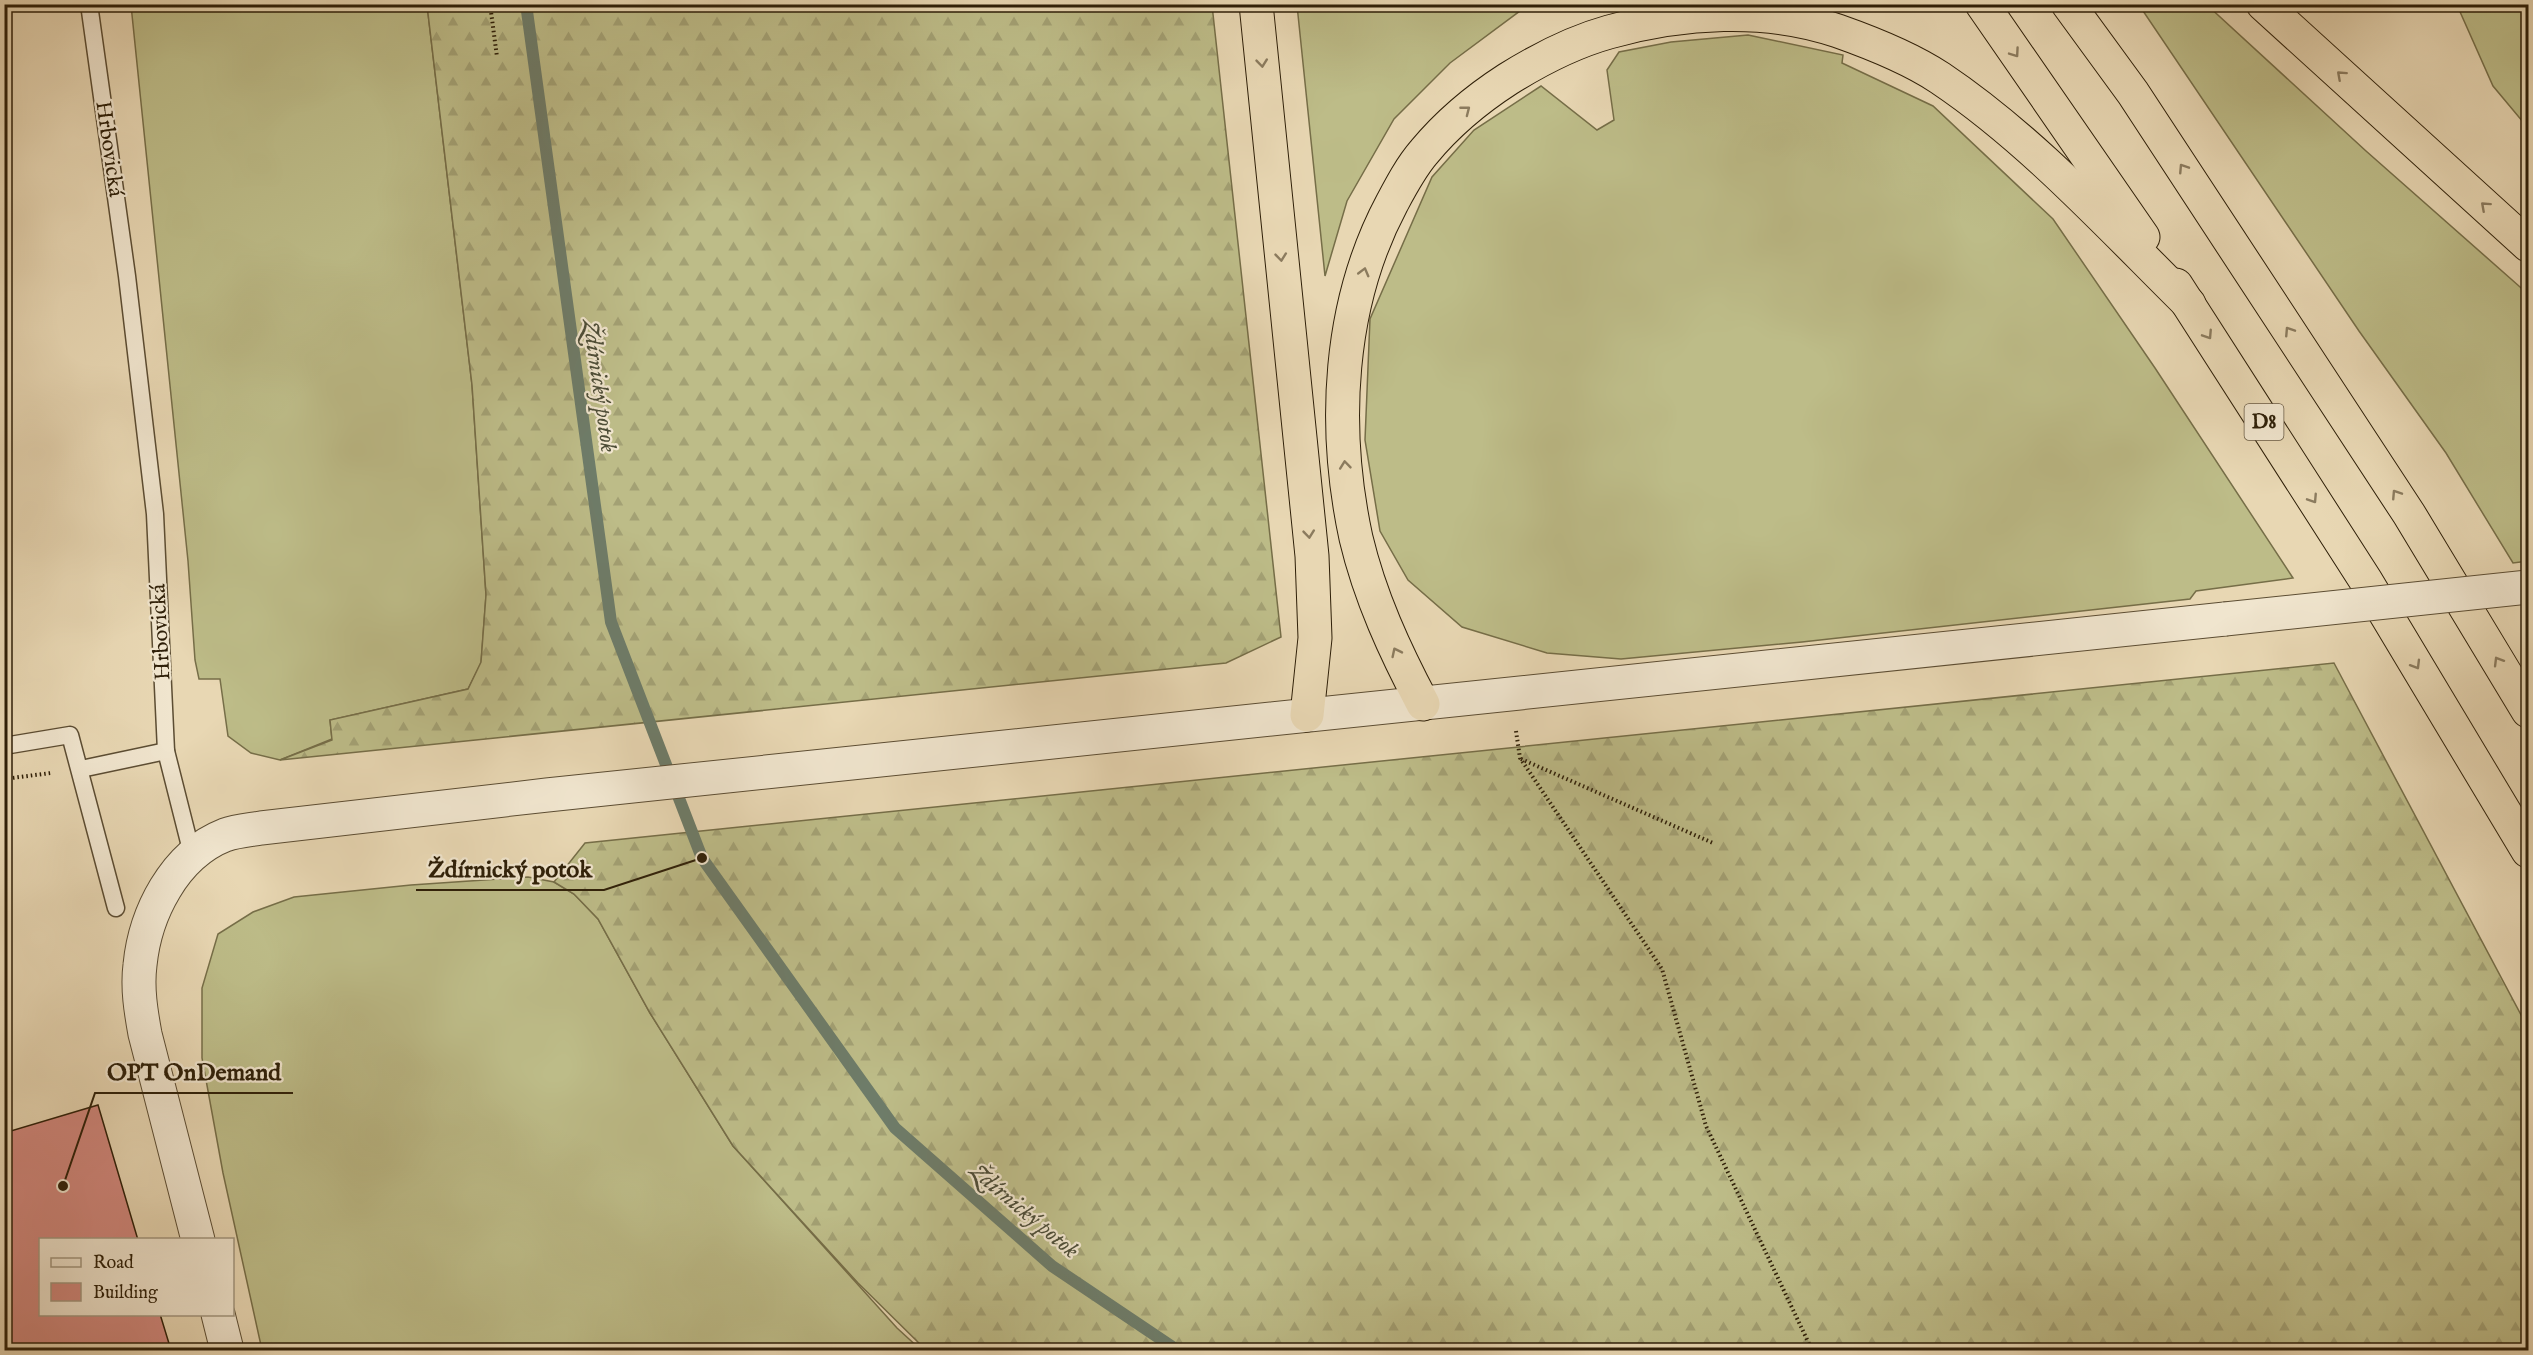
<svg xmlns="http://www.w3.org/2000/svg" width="2533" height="1355" font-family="'IM FELL English',serif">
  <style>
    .grass { fill: #bdbc88; stroke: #766e48; stroke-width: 1.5 }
    .forest { fill: url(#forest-firs); stroke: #766e48; stroke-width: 1.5 }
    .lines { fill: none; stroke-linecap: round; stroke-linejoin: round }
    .stream { stroke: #6e7c69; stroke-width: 12 }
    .building { fill: #d1877d; stroke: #2e1f08; stroke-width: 1.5 }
    .lane-casing { stroke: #5c4d33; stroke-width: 19 }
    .street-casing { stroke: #5c4d33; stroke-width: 35 }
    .highway-casing { stroke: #2e1f08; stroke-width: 35 }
    .path { stroke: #2e1f08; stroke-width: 4; stroke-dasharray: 1.5 3; stroke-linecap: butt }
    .lane { stroke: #f0e5ce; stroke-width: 16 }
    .street { stroke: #f0e5ce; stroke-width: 33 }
    .highway { stroke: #e8d7b3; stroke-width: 33 }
    .street-bridge-casing { stroke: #5c4d33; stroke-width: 35; stroke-linecap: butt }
    .street-bridge { stroke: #f0e5ce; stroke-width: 33 }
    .oneway { stroke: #8b7b5e }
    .labels { text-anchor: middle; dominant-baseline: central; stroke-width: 4.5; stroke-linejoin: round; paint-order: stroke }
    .shield { fill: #f0e5ce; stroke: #685a43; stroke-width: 1.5 }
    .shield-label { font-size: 21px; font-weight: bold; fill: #2e1f08 }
    .street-label { font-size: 22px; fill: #2e1f08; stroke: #f0e5ce }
    .water-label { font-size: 24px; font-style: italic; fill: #4e4e38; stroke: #f0e5ce }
    .leader { fill: none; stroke: #2e1f08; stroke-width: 2 }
    .callout-dot { fill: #2e1f08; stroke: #f0e5ce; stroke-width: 2 }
    .callout-label { font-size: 24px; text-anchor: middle; font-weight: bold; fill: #2e1f08; stroke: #f0e5ce; stroke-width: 4.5; stroke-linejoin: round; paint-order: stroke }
  </style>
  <defs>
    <pattern id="forest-firs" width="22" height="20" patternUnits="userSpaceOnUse" patternTransform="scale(1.5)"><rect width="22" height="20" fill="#bdbc88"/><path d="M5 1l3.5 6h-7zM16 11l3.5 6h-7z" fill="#a3a174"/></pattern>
  </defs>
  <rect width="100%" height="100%" fill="#e8d7b3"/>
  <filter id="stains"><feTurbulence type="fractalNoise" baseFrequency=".00333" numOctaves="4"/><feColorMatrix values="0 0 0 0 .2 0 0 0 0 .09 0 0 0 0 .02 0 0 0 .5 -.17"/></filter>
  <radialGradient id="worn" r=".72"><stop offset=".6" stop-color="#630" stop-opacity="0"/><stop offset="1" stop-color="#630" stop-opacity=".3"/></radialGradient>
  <g class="grass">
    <path d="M131,5H427L472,385L486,595L481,663L468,689L330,720L332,739L280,760L251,753L228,736L220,679H199L195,660L188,561Z"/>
    <path d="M1297,5H1528L1450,63L1394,119L1347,201L1325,276Z"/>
    <path d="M2139,5H2207L2366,151L2528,294V561L2513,563L2446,453L2359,331Z"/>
    <path d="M2457,5H2528V128L2493,86Z"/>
    <path d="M1748,35L1843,55L1842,63L1933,106L2053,219L2155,368L2293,578L2196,591L2190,599L1802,642L1621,659L1547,653L1462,627L1408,580L1380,531L1365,440L1370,319L1432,177L1474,130L1541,86L1597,130L1614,120L1607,70L1619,52L1671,42Z"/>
    <path d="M528,877L554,882L574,894L598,919L650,1013L733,1146L897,1328L921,1350H262L223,1173L202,1058V988L218,934L253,912L294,897L411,885Z"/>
  </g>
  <g class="forest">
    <path d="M427,5H1212L1281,637L1226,663L280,760L332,740L330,720L468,689L481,662L486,595L472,385Z"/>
    <path d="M2334,663L2528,1028V1350H926L858,1283L733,1146L650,1013L598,919L574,894L554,882L585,843Z"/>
  </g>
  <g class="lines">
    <path class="stream" d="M526,4L611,622L702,858L895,1128L1052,1266L1177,1350"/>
  </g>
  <path class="building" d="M98,1105L138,1240H40V1314H160L171,1350H4V1133Z"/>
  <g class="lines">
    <defs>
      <g id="lane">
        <path d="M89,4L127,276L155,514L166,751L192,854"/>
        <path d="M4,746L70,735L116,908"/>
        <path d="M81,769L166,751"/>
      </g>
      <g id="street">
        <path d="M198,1240L145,1034C141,1012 137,988 140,965C145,914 174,855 225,835C236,831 249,830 261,828L547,795L2225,619"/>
        <path d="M218,1314L227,1350"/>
      </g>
      <g id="highway">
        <path d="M1256,4L1312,556L1315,638L1307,715"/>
        <path d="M1982,4L2143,237"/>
        <path d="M2068,4L2133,93L2409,514L2528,711"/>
        <path d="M2263,4L2528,245"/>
        <path d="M2176,285L2366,581L2528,851"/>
        <path d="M1423,704C1395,651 1370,597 1356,538C1332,427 1338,304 1392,203C1401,186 1411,167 1424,152C1448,123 1477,99 1508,79C1540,59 1573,42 1609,32C1681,12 1766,6 1838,31C1872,43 1910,58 1940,78C2031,139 2110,226 2189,304"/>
      </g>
    </defs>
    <use href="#lane" class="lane-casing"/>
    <use href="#street" class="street-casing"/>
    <use href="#highway" class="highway-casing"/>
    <g class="path">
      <path d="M490,4L497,57"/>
      <path d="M1516,731L1520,758L1662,969L1706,1126L1812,1350"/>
      <path d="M1521,759L1713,843"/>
      <path d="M4,779L51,773"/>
    </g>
    <use href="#lane" class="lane"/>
    <use href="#street" class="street"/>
    <use href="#highway" class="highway"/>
    <defs>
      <path id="street-bridge" d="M2225,619L2528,587"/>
    </defs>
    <use href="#street-bridge" class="street-bridge-casing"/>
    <use href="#street-bridge" class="street-bridge"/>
  </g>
  <defs><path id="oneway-chevron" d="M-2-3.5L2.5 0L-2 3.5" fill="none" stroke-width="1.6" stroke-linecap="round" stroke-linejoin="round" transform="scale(1.5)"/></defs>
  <g class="oneway">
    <use href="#oneway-chevron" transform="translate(2015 53) rotate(55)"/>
    <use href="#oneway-chevron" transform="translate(1262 63) rotate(84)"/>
    <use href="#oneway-chevron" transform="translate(2341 75) rotate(-138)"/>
    <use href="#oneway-chevron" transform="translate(1466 110) rotate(-38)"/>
    <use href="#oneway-chevron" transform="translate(2183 168) rotate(-123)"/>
    <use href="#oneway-chevron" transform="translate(2485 206) rotate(-138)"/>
    <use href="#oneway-chevron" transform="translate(1281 257) rotate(84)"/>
    <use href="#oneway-chevron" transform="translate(1364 272) rotate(-75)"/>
    <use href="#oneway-chevron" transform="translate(2289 331) rotate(-123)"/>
    <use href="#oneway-chevron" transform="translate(2208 335) rotate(57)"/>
    <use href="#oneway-chevron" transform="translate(1345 465) rotate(-96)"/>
    <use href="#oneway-chevron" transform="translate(2396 494) rotate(-123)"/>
    <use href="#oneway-chevron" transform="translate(2313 499) rotate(57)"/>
    <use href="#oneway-chevron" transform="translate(1309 534) rotate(84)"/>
    <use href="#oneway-chevron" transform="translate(1396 652) rotate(-116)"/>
    <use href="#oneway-chevron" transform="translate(2498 661) rotate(-121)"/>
    <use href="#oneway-chevron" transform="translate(2416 665) rotate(59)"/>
  </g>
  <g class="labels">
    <rect class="shield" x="2244.5" y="404" width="39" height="36" rx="4.5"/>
    <g class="shield-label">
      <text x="2264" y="422">D8</text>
    </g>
    <g class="street-label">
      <text transform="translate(109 149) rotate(82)">Hrbovická</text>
      <text transform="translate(161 632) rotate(-93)">Hrbovická</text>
    </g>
    <g class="water-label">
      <text transform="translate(599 386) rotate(82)">Ždírnický potok</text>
      <text transform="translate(1024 1211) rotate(40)">Ždírnický potok</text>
    </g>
  </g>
  <path class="leader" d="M702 858L604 890H416M63 1186L95 1093H293"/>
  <g class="callout-dot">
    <circle cx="702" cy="858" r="6"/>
    <circle cx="63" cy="1186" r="6"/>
  </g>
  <g class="callout-label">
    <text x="510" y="877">Ždírnický potok</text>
    <text x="194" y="1080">OPT OnDemand</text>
  </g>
  <rect width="2533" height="1355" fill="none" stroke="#e8d7b3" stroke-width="24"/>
  <rect x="6" y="6" width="2521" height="1343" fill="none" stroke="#2e1f08" stroke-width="3"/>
  <rect x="12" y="12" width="2509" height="1331" fill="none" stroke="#2e1f08" stroke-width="1.5"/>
  <rect x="39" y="1238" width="195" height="78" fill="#f0e5ce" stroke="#a2967f" stroke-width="1.5"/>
  <rect x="51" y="1258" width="30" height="9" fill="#f0e5ce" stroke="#a2967f" stroke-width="1.5"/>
  <text x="93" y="1268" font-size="18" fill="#2e1f08">Road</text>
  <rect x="51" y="1283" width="30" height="18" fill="#d1877d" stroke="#a2967f" stroke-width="1.5"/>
  <text x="93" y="1298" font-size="18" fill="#2e1f08">Building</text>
  <rect width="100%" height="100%" filter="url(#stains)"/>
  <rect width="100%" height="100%" fill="url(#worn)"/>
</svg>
